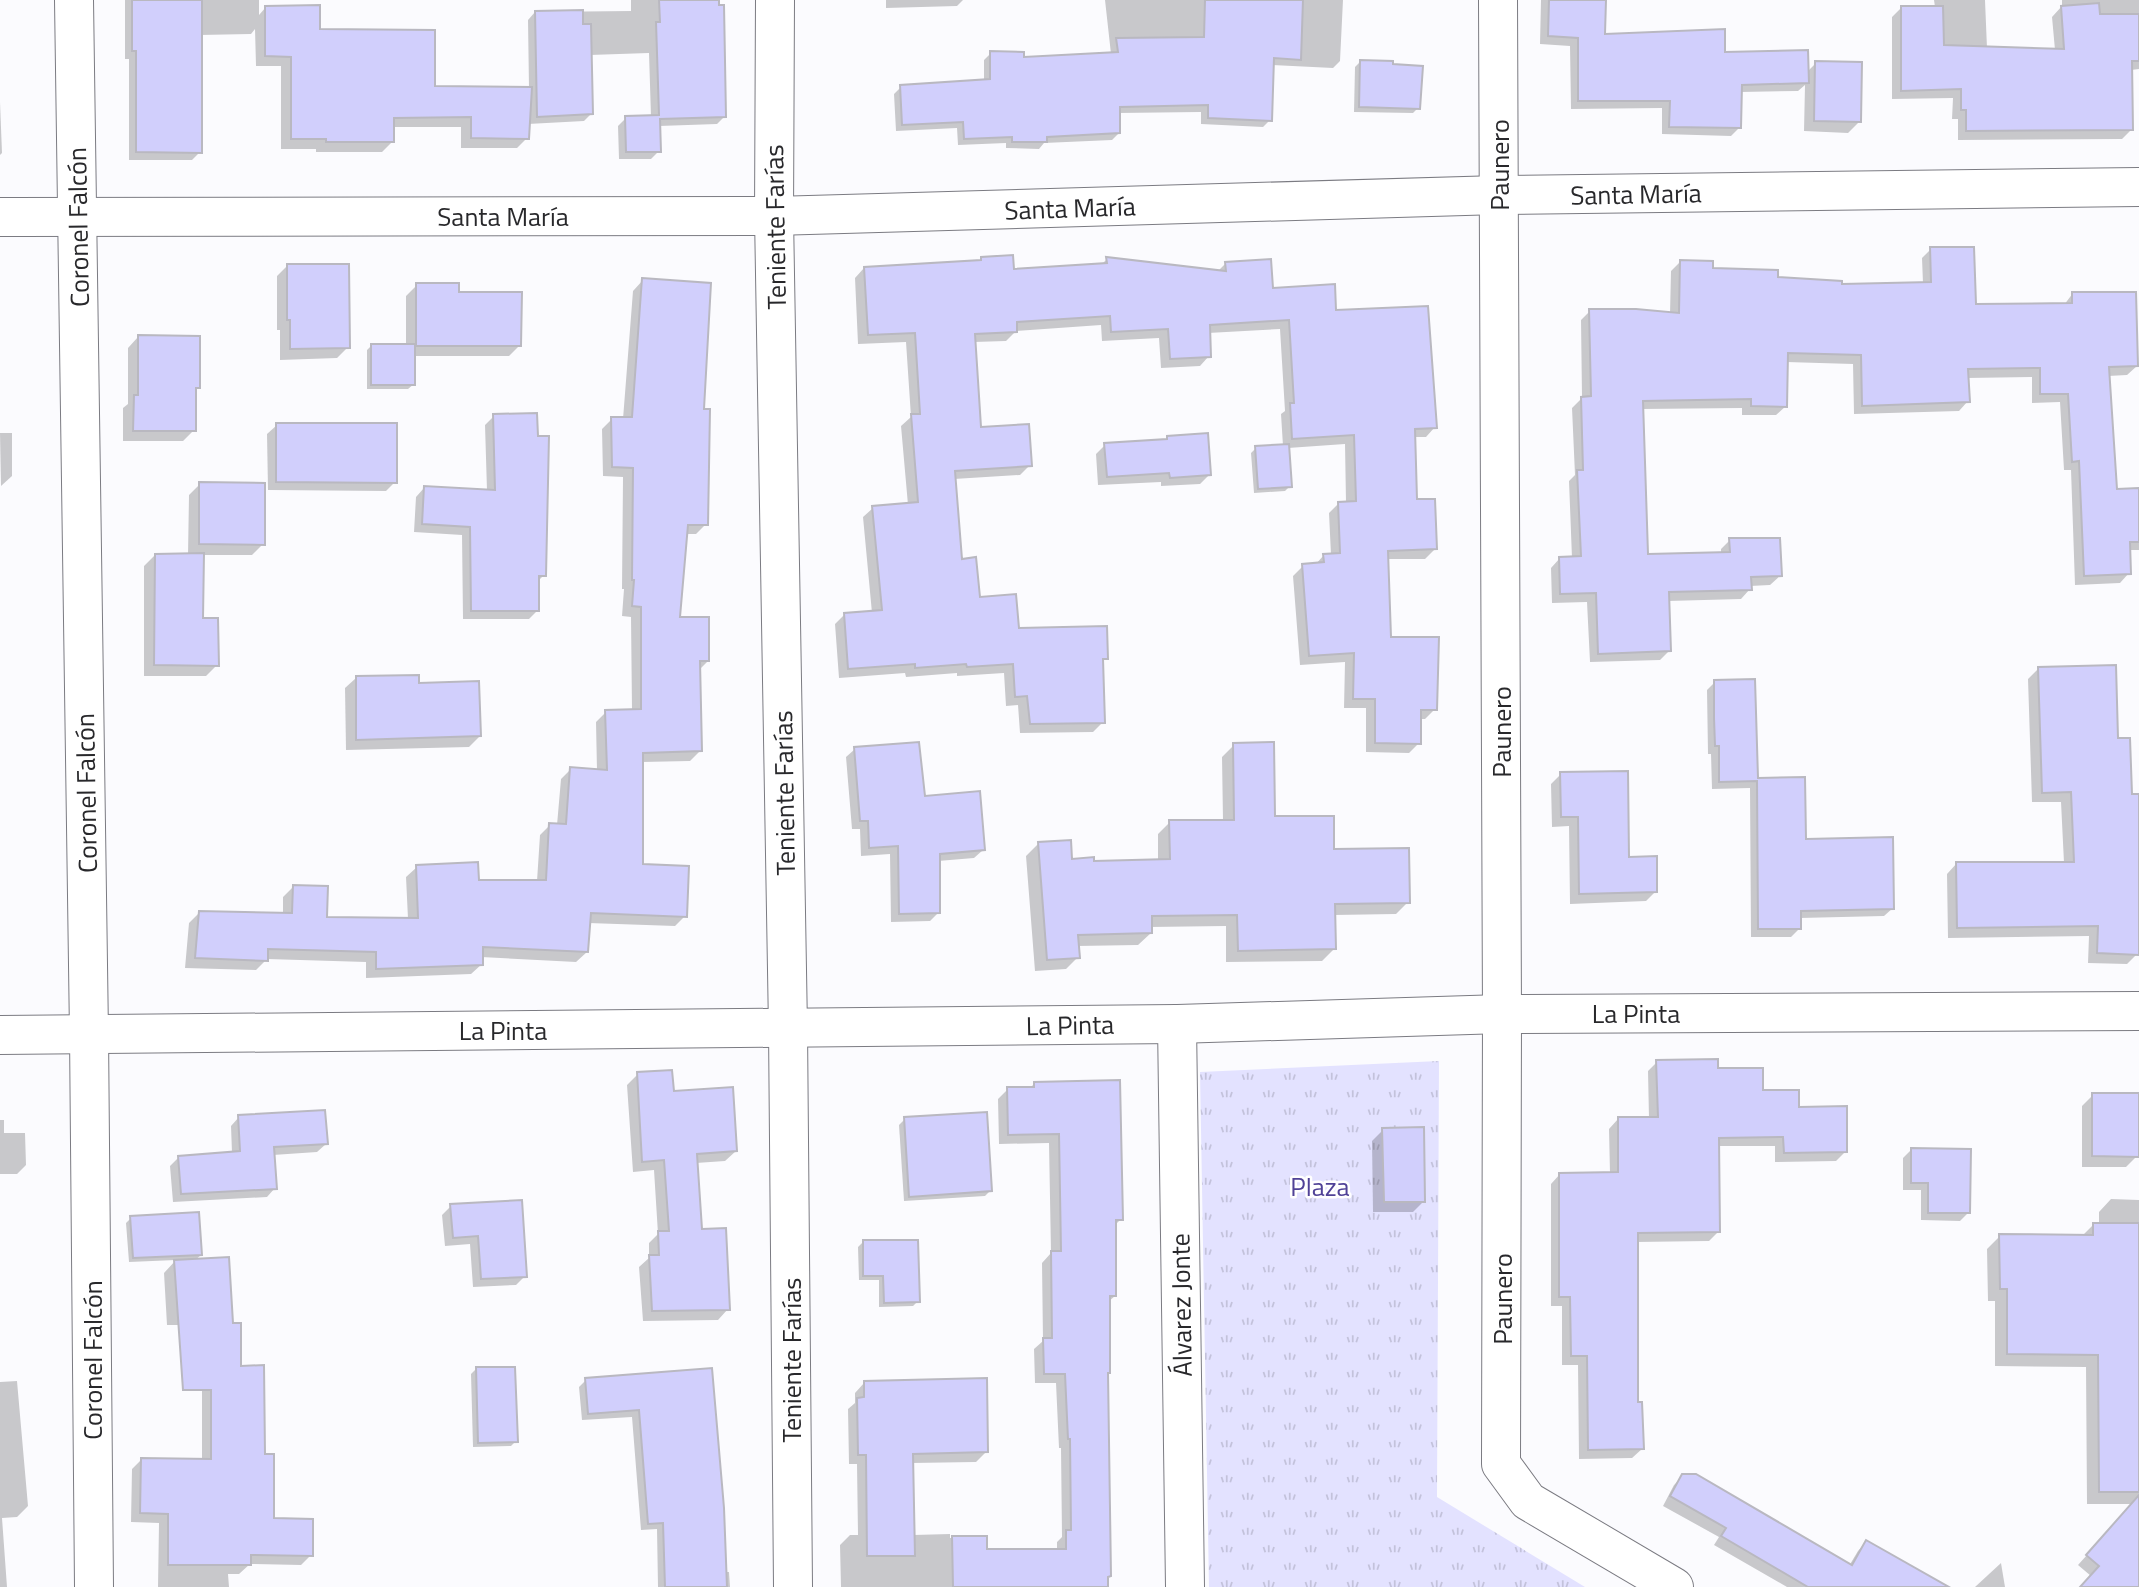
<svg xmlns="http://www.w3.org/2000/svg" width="2139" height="1587" font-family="'Titillium Web',sans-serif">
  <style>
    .park { fill: url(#park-tufts) }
    .shadow { fill: #0003 }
    .building { fill: #d1cffc; stroke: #b9b8c0; stroke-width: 2 }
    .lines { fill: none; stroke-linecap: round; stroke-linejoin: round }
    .minor-casing { stroke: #7b7b82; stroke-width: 40 }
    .minor { stroke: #fff; stroke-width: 38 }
    .labels { text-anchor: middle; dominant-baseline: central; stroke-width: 5; stroke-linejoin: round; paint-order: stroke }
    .street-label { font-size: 26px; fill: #28282b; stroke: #fff }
    .park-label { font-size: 26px; fill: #504297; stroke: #fff }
  </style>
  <defs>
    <pattern id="park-tufts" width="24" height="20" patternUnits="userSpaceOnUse" patternTransform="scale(1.75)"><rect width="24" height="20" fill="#e3e2ff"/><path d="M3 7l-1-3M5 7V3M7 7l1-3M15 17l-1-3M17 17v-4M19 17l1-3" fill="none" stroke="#c3c2db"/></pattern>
  </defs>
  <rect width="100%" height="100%" fill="#fbfbfe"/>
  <path class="park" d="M1439,1061L1437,1497L1585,1587H1209L1200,1072Z"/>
  <g class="shadow">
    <path d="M125,0H259V15L266,7L433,88L529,89L528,20L535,12L631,11V0H717L724,117L717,124L659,126V151L651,159H619L618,126L626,118L651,117L649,53L590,55L592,113L584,121L528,124L527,138L517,148H461V127H392V142L382,152H316V149H281V66H256L255,29L251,34L200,35V152L192,160H129V59H125Z"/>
    <path d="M886,0H963L957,6L886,8Z"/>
    <path d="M1105,0H1343L1340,61L1333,68L1272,65L1270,120L1263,127L1201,124V112L1118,113L1119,133L1112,140L1044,143L1039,149L1006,148V143L958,145L957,128L896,131L894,94L901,87L984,82V60L991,53L1022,59L1111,54Z"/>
    <path d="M1541,0H1603V36L1724,53L1807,72L1816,63L1859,122L1848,133L1804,131L1805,85L1798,91L1740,92L1739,128L1731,136L1662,134V108L1571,109L1570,46L1540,44Z"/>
    <path d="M1934,0H1985L1987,48L2055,50L2052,17L2062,6V0H2139V69L2131,70V130L2122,139L1958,140V119H1952L1953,98L1892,99V17L1902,7H1935Z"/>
    <path d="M1360,62L1418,108L1413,113L1354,112L1355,67Z"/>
    <path d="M0,102L2,153L0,155Z"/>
    <path d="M1931,249L1974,306L2064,305L2073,293L2137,366L2127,375L2108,376L2116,491L2139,490V550H2128L2129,573L2120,583L2075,585L2071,470H2064L2060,402L2032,403V377L1967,378L1968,401L1959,411L1854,414L1853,364L1786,362V406L1776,415H1742V408L1642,409L1647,556L1721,554V549L1730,540L1780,576L1770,585L1750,586V589L1741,599L1668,601L1669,651L1660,660L1590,662L1587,602L1552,603L1551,568L1560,558H1572L1569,481L1575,475L1572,408L1582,398L1581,320L1590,311L1670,314L1671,271L1680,262L1711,270L1840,286L1923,284L1922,258Z"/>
    <path d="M982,258L1012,271L1101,265L1107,259L1217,272L1226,263L1272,289L1335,312L1435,427L1426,437H1413L1415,501L1435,549L1425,559H1386L1389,639L1435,709L1425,719H1419V743L1409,753L1366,752V708H1344L1345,662L1300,665L1293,576L1303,566L1315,565L1324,555H1331L1329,513L1339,503H1346L1345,444L1288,448L1290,486L1285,491L1254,493L1251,453L1256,448L1283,446L1281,414L1285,411L1280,329L1208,333L1209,356L1200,366L1161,368L1159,338L1102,341L1101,325L1016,331L1006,341L974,342L979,429L1030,465L1020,475L954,479L960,560L978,599L1018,630L1106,658L1101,663L1103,722L1093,732L1020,733L1018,705L1006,706L1004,673L957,676V673L906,677L905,673L839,678L835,624L844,615L872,613L863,517L873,508L908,505L901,426L911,417L906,342L858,344L855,278L864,268L979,262Z"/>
    <path d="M288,265L348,347L337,358L280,360V330H277V276Z"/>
    <path d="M643,280L702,411L706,524L696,534H686L678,619L708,661L699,670L701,750L690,761L642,762L641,865L685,916L675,926L588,923L587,952L576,962L481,957L482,964L471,974L366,978V962L267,959L256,970L185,968L189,923L199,913L283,914V897L294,886L325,919H408L406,877L417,867L477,882L537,881L540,835L550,825H557L561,779L571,769L597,771L596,722L606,712L632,711L631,617L622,616L624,589H622L623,477L603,476L602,429L612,419H623L633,291Z"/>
    <path d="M417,285L458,294L520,345L509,356H413L414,384L408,389H367V350L372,345L406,346V296Z"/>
    <path d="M138,337L198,387L194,391V430L183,441H123V408L128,404V348Z"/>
    <path d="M494,416L544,575L537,582V611L529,619H463L462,535L414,532L416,497L424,488L487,491L485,425Z"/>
    <path d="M277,425L395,482L386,491L268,490L267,434Z"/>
    <path d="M0,433H12V476L1,486Z"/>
    <path d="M1168,437L1209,475L1200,484L1161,486V482L1098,485L1096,454L1105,445L1164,441Z"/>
    <path d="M200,484L263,544L252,555H202V620L217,665L206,676H144V566L155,555H188L189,495Z"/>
    <path d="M2038,669L2116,740L2130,796H2139V942L2137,954L2127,964L2088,963L2089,936L1948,938L1947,874L1957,863H2064L2061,802H2032L2028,679Z"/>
    <path d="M356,678L417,685L480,736L469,747L346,750L345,688Z"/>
    <path d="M1715,682L1756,780L1805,841L1893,908L1884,916L1800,918V928L1791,937H1751L1750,788L1712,789L1711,754H1708L1707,690Z"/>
    <path d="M1234,745L1273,818L1332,850L1408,902L1396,914L1334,915V949L1322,961L1226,962V926L1150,927L1151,933L1138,945L1077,946L1078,957L1066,969L1035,971L1026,856L1038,844L1070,860L1092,863L1158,861V834L1170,822L1223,821L1222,757Z"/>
    <path d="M855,749L923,798L983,850L974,858L938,861L939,912L930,921L891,922L890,854L861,856L860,829H852L846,757Z"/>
    <path d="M1561,774L1627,858L1656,891L1646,901L1570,904L1569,826L1552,827L1551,784Z"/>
    <path d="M1657,1062L1716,1070L1761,1091L1798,1109L1845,1152L1836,1161L1775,1162V1146H1717L1719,1231L1709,1241L1636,1242V1404L1642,1449L1632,1458L1579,1459L1578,1365H1562V1306H1551V1184L1560,1174H1610L1609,1129L1618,1119H1649L1648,1071Z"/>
    <path d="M638,1074L736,1151L725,1161L696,1163L701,1231L728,1309L718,1320L643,1321L639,1267L649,1258V1243L658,1234L654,1170L633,1172L627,1085Z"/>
    <path d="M1034,1084L1121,1219L1114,1226L1115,1296L1108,1302L1109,1373L1106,1376L1108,1423V1587H841L840,1545L850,1535H858L857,1464H849L848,1409L855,1403V1393L864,1383L986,1452L976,1462L912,1463L913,1535L950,1534V1538H985V1550L1057,1551V1542L1062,1537L1061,1448H1059L1056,1383H1035L1034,1349L1043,1341L1042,1263L1051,1253L1049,1143L999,1144L998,1099L1008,1089L1030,1088Z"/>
    <path d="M2093,1095H2139L2137,1156L2126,1167H2082V1106Z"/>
    <path d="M239,1117L326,1144L317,1152L273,1155L275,1188L267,1197L173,1202L170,1166L179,1157L232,1153L231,1126Z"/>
    <path d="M0,1120H4V1133H25L26,1165L17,1174H0Z"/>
    <path d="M904,1120L990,1191L985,1196L904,1201L899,1125Z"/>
    <path d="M1383,1130L1424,1201L1413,1212H1373L1372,1141Z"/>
    <path d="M1911,1150L1968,1213L1960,1221L1921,1220V1190H1903V1158Z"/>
    <path d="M2111,1199L2139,1200V1504H2087L2086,1367L1995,1366V1301H1988L1987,1249L2000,1236L2081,1237L2094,1224H2099V1212Z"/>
    <path d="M451,1206L525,1276L516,1285L473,1287L470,1244L445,1246L442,1215Z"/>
    <path d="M131,1218L201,1255L194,1261L220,1325H167L164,1273L176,1260L129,1262L126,1223Z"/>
    <path d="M863,1242L918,1301L913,1306L879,1307V1280H859L858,1247Z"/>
    <path d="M476,1369L516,1441L511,1446L473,1447L471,1374Z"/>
    <path d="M710,1369L725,1572H729L730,1587H658L657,1529L641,1530L632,1417L582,1420L579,1387L586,1380Z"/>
    <path d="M202,1378L263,1455L272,1520L311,1555L301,1565L250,1564L239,1574H228L229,1587H158L159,1523L131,1522L132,1469L142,1459L202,1461Z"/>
    <path d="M17,1381L28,1506L17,1517L2,1518L7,1587H0V1382Z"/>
    <path d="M1683,1476L1849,1566L1858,1551L1866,1542L1918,1587H1787L1714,1545L1719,1537L1663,1506L1674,1485Z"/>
    <path d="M2113,1526L2139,1532V1577L2131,1587H2082L2091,1576L2078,1565Z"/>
    <path d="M2001,1563L2005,1587H1975Z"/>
  </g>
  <g class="building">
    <path d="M132,0H202V153L136,152V51H132Z"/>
    <path d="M659,0H719V5H724L726,117L660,119L661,152H626L625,116L659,115L656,22H660Z"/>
    <path d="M1205,0H1303L1301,60L1274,58L1272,121L1208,118V105L1120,107V133L1047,137V142H1012V137L964,139L963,122L902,125L900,85L990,79V51L1024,52V57L1118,52L1116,38L1204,37Z"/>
    <path d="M1549,0H1606L1605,34L1725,29V52L1808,50L1809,83L1742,85L1741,128L1669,127L1670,101H1578V38L1548,36Z"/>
    <path d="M2099,3L2100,14H2139V61H2132L2133,130L1966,131V110H1961V89L1901,91V6H1943L1944,45L2064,49L2061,6Z"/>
    <path d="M320,5V29L435,30V86L532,87L529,139L471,138V117L394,118V142H326V139H291V57L265,56V6Z"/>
    <path d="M583,10V24H591L593,114L537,117L535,11Z"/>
    <path d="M1360,60L1393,61V64L1423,66L1420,109L1359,107Z"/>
    <path d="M1815,61L1862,62L1861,122L1814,121Z"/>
    <path d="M1930,247H1974L1976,304L2072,303V292H2136L2138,366L2109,367L2117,489L2139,488V542H2130L2131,574L2084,576L2079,461L2072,462L2068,394H2040V368L1968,369L1970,402L1862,406L1861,355L1788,353L1787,407L1751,406V399L1643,401L1648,554L1730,552L1729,538H1780L1782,576L1751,577L1752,590L1669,592L1671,651L1598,654L1596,593L1560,594L1559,557L1581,556L1577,470H1583L1581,397L1591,396L1589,309H1636L1679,313L1680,260L1713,261V268L1778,270V277L1842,281V284L1931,282Z"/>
    <path d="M1013,255L1014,269L1107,263L1106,257L1226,271L1225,262L1271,259L1273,288L1335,284L1336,310L1428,306L1437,428L1415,429L1417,499H1435L1437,549L1388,551L1391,637H1439L1437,710H1421V744L1375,743V699H1353L1354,653L1309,656L1302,564L1324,562L1323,554L1340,553L1338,502L1356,501L1354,435L1292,439L1290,403H1294L1289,320L1210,325L1211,357L1170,359L1168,329L1111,332L1110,316L1017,322V332L975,334L981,427L1029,424L1032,466L955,471L962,559L976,557L980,597L1016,594L1019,628L1107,626L1108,659H1103L1105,723L1030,724L1027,696L1015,697L1013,664L967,667L966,664L915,668V664L848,669L844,613L882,610L872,506L918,502L911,414H920L915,333L868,335L864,267L981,260V257Z"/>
    <path d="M287,264H349L350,348L290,349V320H287Z"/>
    <path d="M642,278L711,283L704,409H710L708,525H688L680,617H709V661H700L702,751L643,753V864L689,866L687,917L591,913L588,952L483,947V965L376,969V952L268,949V961L195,958L199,911L292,913L293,885L328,886L327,917L418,918L416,865L478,862L479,880H546L549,823L566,824L570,767L607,770L605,710L641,709V607L632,606L634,580H632L633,468L612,467L611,417H632Z"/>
    <path d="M416,283H459V292H522L521,346H416Z"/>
    <path d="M138,335L200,336V388H196V431H133L134,395H138Z"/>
    <rect x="371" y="344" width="44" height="41"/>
    <path d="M537,413L538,436H549L546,576H539V611H471L470,527L422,524L424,486L495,490L493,414Z"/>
    <path d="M276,423H397V483L276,482Z"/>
    <path d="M1208,433L1211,475L1170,478L1169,473L1107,477L1104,443L1167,439V436Z"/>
    <path d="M1289,444L1292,487L1258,489L1255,446Z"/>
    <path d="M199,482L265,483V545L199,544Z"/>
    <path d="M204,553L203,618H218L219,666L154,665L155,554Z"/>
    <path d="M2116,665L2118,738H2130L2132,794H2139V955L2097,953L2098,926L1957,928L1956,862H2074L2071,792L2042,793L2038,667Z"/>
    <path d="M419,675V683L479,681L481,736L356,740V676Z"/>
    <path d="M1755,679L1758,778L1805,777L1806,839L1893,837L1894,909L1801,911V929H1758L1757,781L1719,782V746H1715L1714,718V680Z"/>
    <path d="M919,742L925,796L980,791L985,850L940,854V913L899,914L898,846L869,848L868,821H860L854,747Z"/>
    <path d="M1274,742L1275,816H1334V849L1409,848L1410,903L1335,904L1336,949L1238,951L1237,915L1152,916V933L1078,935L1080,958L1047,960L1038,842L1071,840L1072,859L1094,857V861L1170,859L1169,820H1234L1233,743Z"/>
    <path d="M1628,771L1629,857L1657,856V892L1579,894L1578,817H1561L1560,772Z"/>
    <path d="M1718,1059V1068H1763V1090H1799V1107L1847,1106V1152L1784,1153L1783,1137L1719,1138L1720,1232L1638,1233V1402H1642L1644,1449L1588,1450L1587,1356H1571L1570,1297H1559V1173L1618,1172V1117H1658L1656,1060Z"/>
    <path d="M672,1070L674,1091L733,1087L737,1151L697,1154L702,1229L726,1228L730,1310L652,1311L649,1255H659L658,1231H669L664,1160L642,1162L637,1072Z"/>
    <path d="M1120,1080L1123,1220H1116V1296H1110V1373H1108L1111,1576L1108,1577V1587H953L952,1536H987V1549H1066V1530H1071L1070,1439H1068L1065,1374H1044L1043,1338H1052L1051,1251H1061L1059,1134L1008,1135L1007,1087H1034V1082Z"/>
    <path d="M2092,1093H2139V1157L2092,1156Z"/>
    <path d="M325,1110L328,1144L274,1147L277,1189L181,1194L178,1156L240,1151L238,1115Z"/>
    <path d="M987,1112L992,1191L909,1197L904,1117Z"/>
    <path d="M1424,1127L1425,1202H1384L1382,1128Z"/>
    <path d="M1911,1148L1971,1149L1970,1213H1928V1183H1911Z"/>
    <path d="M522,1200L527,1277L481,1279L478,1236L453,1238L450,1204Z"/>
    <path d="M199,1212L202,1255L133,1258L130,1216Z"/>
    <path d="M2093,1223H2139V1492H2099L2098,1355L2007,1354V1289H2000L1999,1234L2093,1235Z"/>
    <path d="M863,1240H918L920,1302L884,1303L883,1276H863Z"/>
    <path d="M229,1257L233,1323H241V1366L264,1365L265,1454H274V1518L313,1519V1556L251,1555V1565H168V1514L140,1513L141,1458L211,1459V1390H183L174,1260Z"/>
    <path d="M476,1367H515L518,1442L478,1443Z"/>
    <path d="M712,1368L724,1508L727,1587H665L663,1523L648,1524L639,1410L588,1414L585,1378Z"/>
    <path d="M987,1378L988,1452L913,1454L915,1556H867L866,1455H858L857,1398L864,1397V1381Z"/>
    <path d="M1682,1474H1696L1852,1565L1866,1540L1949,1587H1808L1721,1536L1726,1528L1670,1496Z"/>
    <path d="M2139,1495V1587H2080L2099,1566L2086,1555Z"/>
  </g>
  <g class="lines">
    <defs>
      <g id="minor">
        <path d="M74,0L89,1033L94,1587"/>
        <path d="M775,0L774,216L788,1028L793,1587"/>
        <path d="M1498,0L1502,1014L1501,1464L1528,1501L1674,1587"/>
        <path d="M0,217L774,216L1499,195L2139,187"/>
        <path d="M1177,1024L1185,1587"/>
        <path d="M0,1035L1177,1024L1502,1014L2139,1011"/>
      </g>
    </defs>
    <use href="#minor" class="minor-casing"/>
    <use href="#minor" class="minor"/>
  </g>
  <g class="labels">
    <g class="street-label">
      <text transform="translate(1499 165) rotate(-90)">Paunero</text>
      <text transform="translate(1636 194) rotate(-1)">Santa María</text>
      <text transform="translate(1070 208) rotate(-2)">Santa María</text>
      <text x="503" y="216">Santa María</text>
      <text transform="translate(78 227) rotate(-91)">Coronel Falcón</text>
      <text transform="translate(775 227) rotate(-91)">Teniente Farías</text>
      <text transform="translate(1501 732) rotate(-90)">Paunero</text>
      <text transform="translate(86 793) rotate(-91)">Coronel Falcón</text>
      <text transform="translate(784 793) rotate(-91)">Teniente Farías</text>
      <text x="1636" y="1013">La Pinta</text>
      <text transform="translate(1070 1025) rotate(-1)">La Pinta</text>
      <text x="503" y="1030">La Pinta</text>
      <text transform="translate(1502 1299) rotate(-90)">Paunero</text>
      <text transform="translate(1181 1305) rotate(-91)">Álvarez Jonte</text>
      <text transform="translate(92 1360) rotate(-90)">Coronel Falcón</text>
      <text transform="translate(791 1360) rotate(-90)">Teniente Farías</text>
    </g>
    <g class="park-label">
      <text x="1320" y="1186">Plaza</text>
    </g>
  </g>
</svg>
